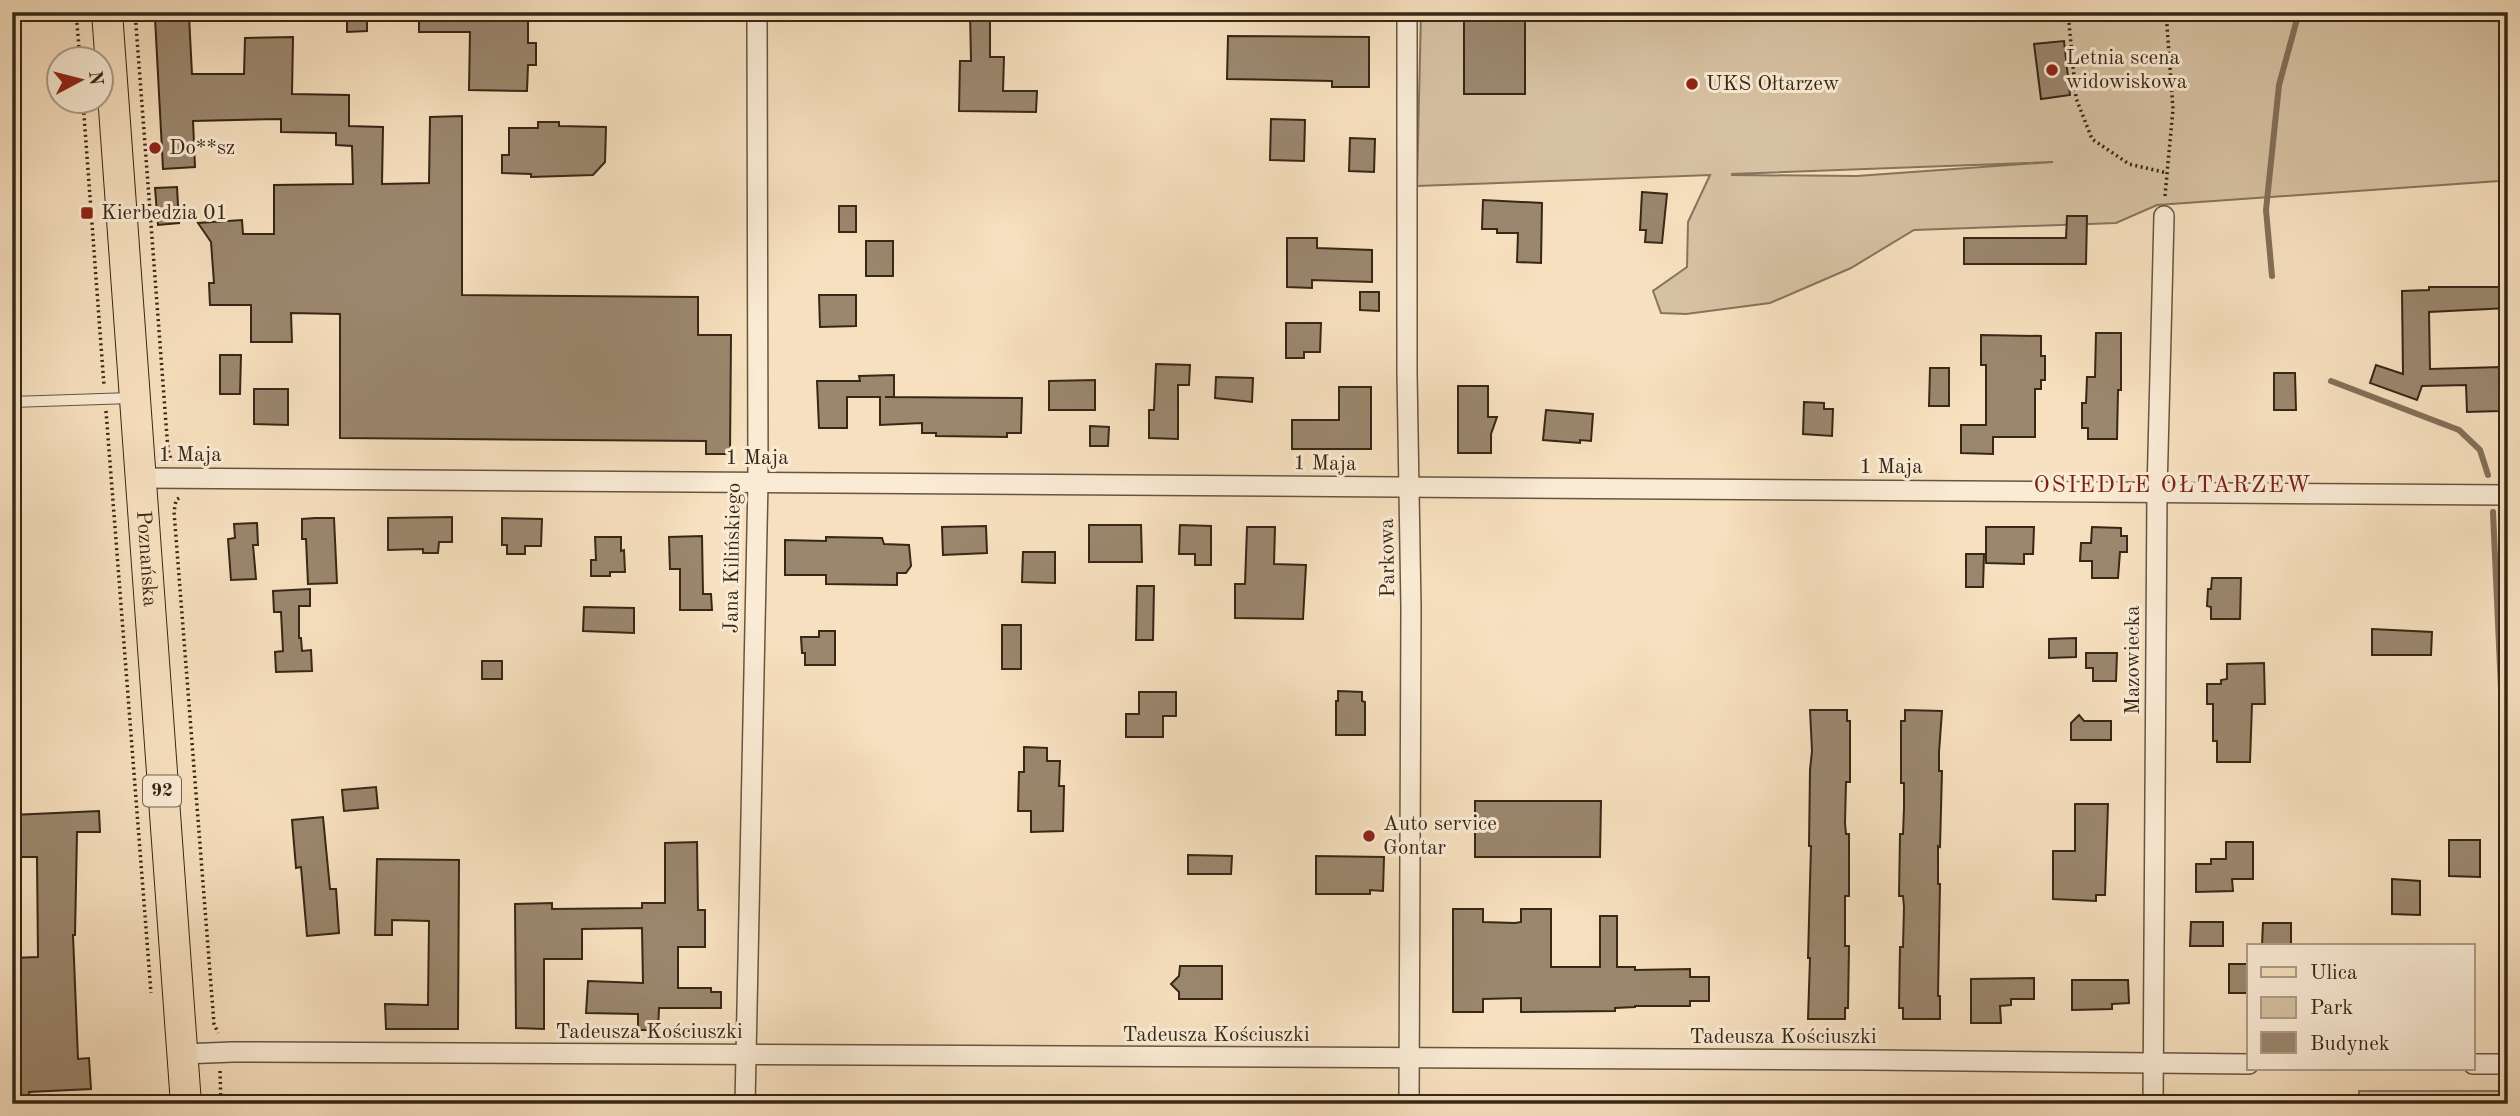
<svg xmlns="http://www.w3.org/2000/svg" width="2520" height="1116" font-family="'Old Standard TT',serif">
  <style>
    .green { fill: #d6c1a2; stroke: #86745c; stroke-width: 2; fill-rule: evenodd }
    .lines { fill: none; stroke-linecap: round; stroke-linejoin: round }
    .stream { stroke: #837059; stroke-width: 6 }
    .building { fill: #9b876e; stroke: #372716; stroke-width: 2 }
    .lane-casing { stroke: #675540; stroke-width: 12 }
    .street-casing { stroke: #675540; stroke-width: 22 }
    .primary-casing { stroke: #372716; stroke-width: 32 }
    .path { stroke: #372716; stroke-width: 3.5; stroke-dasharray: 2 3.5; stroke-linecap: butt }
    .lane { stroke: #faebd5; stroke-width: 10 }
    .street { stroke: #faebd5; stroke-width: 19 }
    .primary { stroke: #f7e0bf; stroke-width: 30 }
    .poi-dot { fill: #8f2418; stroke: #faebd5; stroke-width: 2.5 }
    .labels { text-anchor: middle; dominant-baseline: central; stroke-width: 6; stroke-linejoin: round; paint-order: stroke }
    .shield { fill: #faebd5; stroke: #72624f; stroke-width: 2 }
    .shield-label { font-size: 19px; font-weight: bold; fill: #372716 }
    .poi-label { font-size: 21px; fill: #372716; stroke: #faebd5; text-anchor: start }
    .street-label { font-size: 21px; fill: #372716; stroke: #faebd5 }
    .neighbourhood-label { font-size: 23px; letter-spacing: 2px; fill: #7a1f14; stroke: #faebd5 }
  </style>
  <rect width="100%" height="100%" fill="#f7e0bf"/>
  <filter id="stains"><feTurbulence type="fractalNoise" baseFrequency=".00286" numOctaves="4"/><feColorMatrix values="0 0 0 0 .2 0 0 0 0 .09 0 0 0 0 .02 0 0 0 .5 -.17"/></filter>
  <radialGradient id="worn" r=".72"><stop offset=".6" stop-color="#630" stop-opacity="0"/><stop offset="1" stop-color="#630" stop-opacity=".3"/></radialGradient>
  <g class="green">
    <path d="M1421,12H2508V175L2499,181L2157,205L2116,223L1914,230L1851,268L1770,303L1686,314L1661,313L1653,291L1687,267L1688,222L1710,175L1417,186ZM2053,162L1857,176L1732,175V174Z"/>
    <rect x="2359" y="1091" width="149" height="13"/>
  </g>
  <g class="lines">
    <g class="stream">
      <path d="M2272,276L2266,210L2279,85L2299,12"/>
      <path d="M2331,381L2459,430L2480,450L2488,475"/>
      <path d="M2493,512L2508,844"/>
    </g>
  </g>
  <g class="building">
    <path d="M347,12H367V31L347,32Z"/>
    <path d="M419,12H528V43H536V65H528L527,91L469,90L470,32H419Z"/>
    <path d="M970,12H990V57H1004L1003,91H1037L1036,112L959,111L960,61H971Z"/>
    <rect x="1464" y="12" width="61" height="82"/>
    <path d="M189,16L192,74H244L245,38L293,37L292,94L349,95V126L383,127L382,184L429,183L430,117L462,116V295L698,297V335H731L730,454H706V441L340,438V314L291,313L292,342H251V305H210L209,283H214L211,242L198,223L242,220L243,234H274V185L353,184L352,146L336,145V133L281,132V119L193,121L195,167L163,169L155,18Z"/>
    <path d="M1228,36L1369,37V87H1332V81L1227,79Z"/>
    <path d="M2064,41L2070,95L2041,99L2034,44Z"/>
    <path d="M1271,119L1305,120L1304,161L1270,160Z"/>
    <path d="M538,122H559V126L606,127L605,162L593,175L531,177V174L502,173V155H509V128H538Z"/>
    <path d="M1350,138L1375,139L1374,172L1349,171Z"/>
    <path d="M177,187L179,223L158,225L155,188Z"/>
    <path d="M1642,192L1667,194L1662,243L1645,242L1646,230H1640Z"/>
    <path d="M1483,200L1542,203L1541,263L1517,262L1518,233H1497V229H1482Z"/>
    <rect x="839" y="206" width="17" height="26"/>
    <path d="M2067,216H2087L2086,264H1964V238H2066Z"/>
    <path d="M1287,238H1317V248L1372,250V282L1312,280V288L1287,287Z"/>
    <rect x="866" y="241" width="27" height="35"/>
    <path d="M2429,287H2508V308L2429,312L2430,369L2501,367L2500,411L2467,412L2466,385L2422,386L2417,400L2370,383L2376,365L2403,374L2402,291L2429,290Z"/>
    <path d="M1360,292H1379V311L1360,310Z"/>
    <path d="M819,295H856V326L820,327Z"/>
    <path d="M1286,323H1321L1320,352H1304V358H1286Z"/>
    <path d="M2096,333H2121V390H2118L2117,439H2088V428H2082V403H2086L2087,377H2095Z"/>
    <path d="M1981,335L2041,336V356H2045V380H2041V389H2035V437H1993V454L1961,453V425H1986V365H1981Z"/>
    <path d="M220,355H241L240,394H220Z"/>
    <path d="M1156,364L1190,365L1189,385H1178V439L1149,438V410H1154Z"/>
    <path d="M1930,368H1949V406H1929Z"/>
    <path d="M2274,373H2295L2296,410H2274Z"/>
    <path d="M894,375V397H885L1022,398L1021,433H1007V437L936,436V433H922V423L880,425V397H847V428H819L817,381H860L859,376Z"/>
    <path d="M1216,377L1253,378L1252,402L1215,398Z"/>
    <path d="M1095,380V410H1049V381Z"/>
    <path d="M1458,386H1488V417H1497L1491,434V453H1458Z"/>
    <path d="M1339,387H1371V449H1292V420H1339Z"/>
    <path d="M254,389H288V425L254,424Z"/>
    <path d="M1804,402L1824,403V409H1833L1832,436L1803,434Z"/>
    <path d="M1546,410L1593,414L1591,441L1580,440V443L1543,440Z"/>
    <path d="M1090,426L1109,427L1108,446H1090Z"/>
    <path d="M452,517V542H439L438,553H423V549L388,550V518Z"/>
    <path d="M315,518H334L337,583L308,584L306,539H302V519Z"/>
    <path d="M502,518L542,519L541,546H525V554H507V545H502Z"/>
    <path d="M257,523L258,545H253L256,579L231,580L228,539L235,538L234,524Z"/>
    <path d="M1089,525H1141L1142,562H1089Z"/>
    <path d="M1180,525L1211,526V565H1195V554H1179Z"/>
    <path d="M986,526L987,553L943,555L942,527Z"/>
    <path d="M1247,527H1275L1274,564L1306,565L1303,619L1235,618V584H1245Z"/>
    <path d="M1986,527H2034L2033,554H2024V564L1986,563Z"/>
    <path d="M2092,527L2121,528V536H2127V552H2120L2118,578H2092V561H2080L2081,543H2091Z"/>
    <path d="M702,536L703,594H711L712,610H680V569H670L669,537Z"/>
    <path d="M595,537H621V551L624,550L625,572H610V576H591V560H596Z"/>
    <path d="M826,537L882,538L884,544L909,545L911,566L906,573H897V585L826,584V575H785V540L826,541Z"/>
    <path d="M1023,552H1055V583L1022,582Z"/>
    <path d="M1966,554H1984L1983,587H1966Z"/>
    <path d="M2212,578H2241L2240,619H2211V607L2207,606L2208,589H2211Z"/>
    <path d="M1137,586H1154L1153,640H1136Z"/>
    <path d="M310,589V606H299V638H301L302,651L311,650L312,671L276,672L275,652L283,651L281,612H274L273,591Z"/>
    <path d="M584,607L634,608V633L583,631Z"/>
    <rect x="1002" y="625" width="19" height="44"/>
    <path d="M2372,629L2432,632L2431,655H2372Z"/>
    <path d="M819,631H835V665H805V653H802L801,637H819Z"/>
    <path d="M2076,638V657L2049,658V639Z"/>
    <path d="M2086,653H2117L2116,681H2093V668H2086Z"/>
    <rect x="482" y="661" width="20" height="18"/>
    <path d="M2264,663L2265,704H2252L2250,762H2217V741H2213V704H2207V684H2221V680L2227,679V664Z"/>
    <path d="M1338,691L1362,692V701L1365,702V735H1336V701H1338Z"/>
    <path d="M1139,692H1176V716H1163V737H1126V714H1139Z"/>
    <path d="M1810,710H1847V721H1850V782H1846L1845,823L1846,834H1849V896H1845V946H1849L1848,1008H1845V1019H1808L1810,958H1808L1811,846H1809L1810,770L1812,751Z"/>
    <path d="M1905,710L1942,711L1939,752V771H1942L1940,847L1938,846V884H1940L1938,996H1940V1019H1903V1008H1899L1900,947H1903L1904,907L1903,896H1899L1900,834H1903L1904,808V783H1901V721H1905Z"/>
    <path d="M2079,715L2084,721H2111V740H2071V723Z"/>
    <path d="M1024,747L1047,748V761H1060L1059,786H1064L1063,831L1031,832V811H1018L1019,772H1024Z"/>
    <path d="M376,787L378,808L344,811L342,790Z"/>
    <path d="M1475,801H1601L1600,857H1475Z"/>
    <path d="M2075,804H2108L2105,895H2096V901L2053,899V851H2075Z"/>
    <path d="M99,811L100,832H77L75,935H73L78,1059L89,1058L91,1089L29,1092L30,1098L12,1099V958L38,957L37,857H13L12,815Z"/>
    <path d="M323,817L330,889H336L339,933L307,936L301,867L296,868L292,820Z"/>
    <path d="M2449,840H2480V877L2449,876Z"/>
    <path d="M697,842L698,910H705V947H678V988H711V992H721V1008H659L658,1030H638V1014L586,1013L588,981L643,983L642,928L582,929V959H544V1029L516,1028L515,904L552,903V909L642,908V903H665V843Z"/>
    <path d="M2226,842H2253V879H2232L2233,891L2196,892V864H2211V859H2226Z"/>
    <path d="M1188,855L1232,856L1231,874H1188Z"/>
    <path d="M1316,856L1384,857L1383,891L1370,890V894H1316Z"/>
    <path d="M377,859L459,860L458,1029H386L385,1004L428,1005L429,921L392,920V935H375Z"/>
    <path d="M2392,879L2420,881V915L2392,914Z"/>
    <path d="M1453,909H1483V922L1515,923L1521,922V909H1551V967H1600V916H1617V967H1635V970L1690,969V977H1709V1001H1690V1006H1635V1007L1615,1008V1011L1521,1012V998L1483,999V1012H1453Z"/>
    <path d="M2191,922H2223V946H2190Z"/>
    <path d="M2263,923H2291V946H2262Z"/>
    <rect x="2229" y="964" width="20" height="29"/>
    <path d="M1180,966H1222V999H1179V992L1171,984L1179,976Z"/>
    <path d="M2034,978V999H2011V1005L2000,1006L2001,1023H1971V979Z"/>
    <path d="M2072,980H2128L2129,1003L2112,1004V1009L2072,1010Z"/>
  </g>
  <g class="lines">
    <defs>
      <path id="lane" d="M12,402L131,398"/>
      <g id="street">
        <path d="M1407,12V373L1411,608L1409,1104"/>
        <path d="M141,478L2508,495"/>
        <path d="M182,1054L233,1052L1872,1060L2249,1064"/>
        <path d="M2473,1064H2508"/>
        <path d="M745,1104L758,481L757,12"/>
        <path d="M2153,1104L2157,492L2164,216"/>
      </g>
      <g id="primary">
        <path id="s1" d="M107,12L186,1104"/>
      </g>
    </defs>
    <use href="#lane" class="lane-casing"/>
    <use href="#street" class="street-casing"/>
    <use href="#primary" class="primary-casing"/>
    <g class="path">
      <path d="M76,12L80,60"/>
      <path d="M135,12L168,450L171,459"/>
      <path d="M2068,12L2076,98L2092,139L2129,164L2167,173"/>
      <path d="M83,102L104,386"/>
      <path d="M2165,196L2173,109L2166,12"/>
      <path d="M106,411L151,993"/>
      <path d="M179,498L176,500L174,512L214,1024L218,1033"/>
      <path d="M220,1071L221,1104"/>
    </g>
    <use href="#lane" class="lane"/>
    <use href="#street" class="street"/>
    <use href="#primary" class="primary"/>
  </g>
  <g class="poi-dot">
    <circle cx="2052" cy="70" r="7"/>
    <circle cx="1692" cy="84" r="7"/>
    <circle cx="155" cy="148" r="7"/>
    <rect x="80" y="206" width="14" height="14" rx="3.5"/>
    <circle cx="1369" cy="836" r="7"/>
  </g>
  <g class="labels">
    <rect class="shield" x="143" y="775.5" width="38" height="31" rx="5"/>
    <g class="shield-label">
      <text x="162" y="791">92</text>
    </g>
    <g class="poi-label">
      <text x="2066" y="58">Letnia scena<tspan x="2066" dy="24">widowiskowa</tspan></text>
      <text x="1706" y="84">UKS Ołtarzew</text>
      <text x="169" y="148">Do**sz</text>
      <text x="101" y="213">Kierbedzia 01</text>
      <text x="1383" y="824">Auto service<tspan x="1383" dy="24">Gontar</tspan></text>
    </g>
    <g class="street-label">
      <text x="190" y="455">1 Maja</text>
      <text x="757" y="458">1 Maja</text>
      <text transform="translate(1325 464) rotate(1)">1 Maja</text>
      <text x="1891" y="467">1 Maja</text>
      <text stroke="none"><textPath href="#s1" startOffset="548">Poznańska</textPath></text>
      <text transform="translate(733 558) rotate(-89)">Jana Kilińskiego</text>
      <text transform="translate(1388 558) rotate(-91)">Parkowa</text>
      <text transform="translate(2133 660) rotate(-90)">Mazowiecka</text>
      <text x="649" y="1032">Tadeusza Kościuszki</text>
      <text x="1216" y="1035">Tadeusza Kościuszki</text>
      <text x="1783" y="1037">Tadeusza Kościuszki</text>
    </g>
    <g class="neighbourhood-label">
      <text x="2173" y="485">OSIEDLE OŁTARZEW</text>
    </g>
  </g>
  <rect width="2520" height="1116" fill="none" stroke="#f7e0bf" stroke-width="42"/>
  <rect x="14" y="14" width="2492" height="1088" fill="none" stroke="#372716" stroke-width="3.5"/>
  <rect x="21" y="21" width="2478" height="1074" fill="none" stroke="#372716" stroke-width="2"/>
  <rect x="2247" y="944" width="228" height="126" fill="#faebd5" stroke="#ac9d89" stroke-width="2"/>
  <rect x="2261" y="967" width="35" height="10" fill="#f7e0bf" stroke="#ac9d89" stroke-width="2"/>
  <text x="2310" y="979" font-size="21" fill="#372716">Ulica</text>
  <rect x="2261" y="997" width="35" height="21" fill="#d6c1a2" stroke="#ac9d89" stroke-width="2"/>
  <text x="2310" y="1014" font-size="21" fill="#372716">Park</text>
  <rect x="2261" y="1032" width="35" height="21" fill="#9b876e" stroke="#ac9d89" stroke-width="2"/>
  <text x="2310" y="1050" font-size="21" fill="#372716">Budynek</text>
  <g transform="translate(80 80) rotate(83)"><circle r="33" fill="#faebd5" stroke="#ac9d89" stroke-width="2"/>
  <path d="M0-5L12 26L0 18L-12 26Z" fill="#8f2418"/>
  <text y="-10" font-size="19" font-weight="bold" text-anchor="middle" fill="#372716">N</text>
  </g>
  <rect width="100%" height="100%" filter="url(#stains)"/>
  <rect width="100%" height="100%" fill="url(#worn)"/>
</svg>
